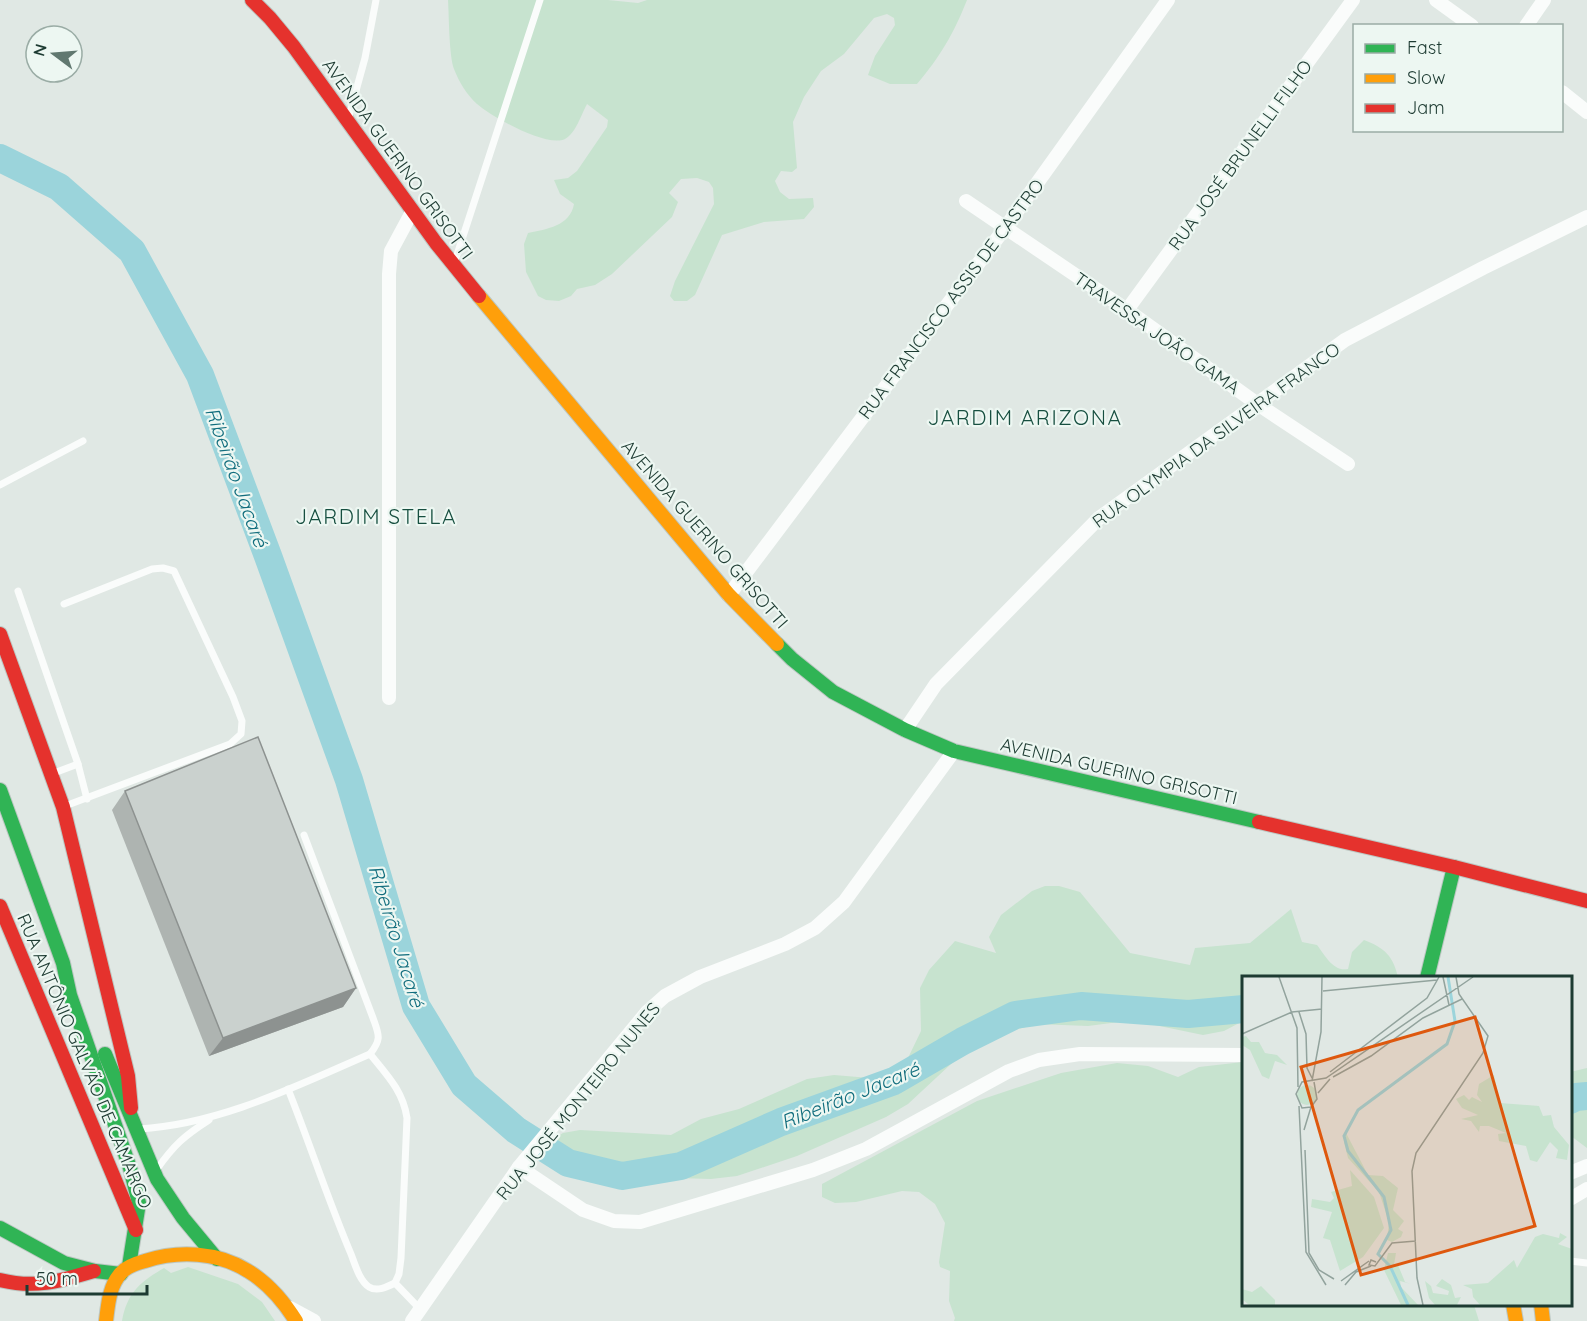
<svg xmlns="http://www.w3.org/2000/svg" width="1587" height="1321" font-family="Quicksand,sans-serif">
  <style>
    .green { fill: #c7e3cf }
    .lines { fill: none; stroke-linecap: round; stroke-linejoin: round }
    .river { stroke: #9bd4db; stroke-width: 28 }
    .fast-casing { stroke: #bcc7c2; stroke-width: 16 }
    .slow-casing { stroke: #bcc7c2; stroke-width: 16 }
    .jam-casing { stroke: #bcc7c2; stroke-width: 16 }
    .lane { stroke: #fafcfb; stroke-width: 7 }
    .street { stroke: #fafcfb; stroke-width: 14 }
    .fast { stroke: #30b455; stroke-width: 14 }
    .slow { stroke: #ff9f0a; stroke-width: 14 }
    .jam { stroke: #e5322d; stroke-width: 14 }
    .wall { fill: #aeb4b1 }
    .shaded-wall { fill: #8d9290 }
    .building { fill: #cad1ce; stroke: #8d9290; stroke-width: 1.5 }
    .labels { text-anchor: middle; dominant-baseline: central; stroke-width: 4.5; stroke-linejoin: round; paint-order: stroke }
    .street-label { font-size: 18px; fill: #1d3b32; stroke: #edf7f2 }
    .water-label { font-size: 20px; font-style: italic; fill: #116d7d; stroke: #edf7f2 }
    .quarter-label { font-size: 21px; letter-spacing: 1.5px; fill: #174f40; stroke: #edf7f2 }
    .inset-river { fill: none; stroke: #9bd4db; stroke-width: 3 }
    .inset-road { fill: none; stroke: #92a39d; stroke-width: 1.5 }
    .view { fill: #de580e; fill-opacity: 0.15; stroke: #de580e; stroke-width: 3 }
    .inset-edge { fill: none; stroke: #1d3b32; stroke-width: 3 }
  </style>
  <rect width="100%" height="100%" fill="#e0e8e4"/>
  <g class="green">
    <path d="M448,0H608L638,3L647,0H967C954,33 940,57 917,84H890L868,75L875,56L895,25L894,18L887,14L874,18L844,54L821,71L804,97L793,122L797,168L792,172L781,171L775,181L780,192L789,199L813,198L814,207L804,219L764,222L722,235L695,295L687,301H674L670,296L675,281L714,204L713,188L709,182L697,178L681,179L669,193L678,202L672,217L612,274L595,285L577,289L571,296L559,301L546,300L538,296L526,272L524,244L528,233C547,229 570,226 574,204L560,194L554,180L568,178L577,171L607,127L608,120L587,104C581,115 576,133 565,139C547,148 492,117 477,104C467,95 459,82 454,69C449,56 449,16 448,0Z"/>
    <path d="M1045,886H1059L1080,892L1130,953L1190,965L1195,948L1250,943L1291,909L1302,942L1317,945C1325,955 1333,972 1348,969L1352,952L1364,940C1385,948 1393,956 1398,977L1244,978L1243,1021L1224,1031L1203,1035L1145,1023L1119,1022L1088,1026L1036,1024L997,1035L977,1045L951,1064L908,1104L886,1117L797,1156L737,1176L711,1179L611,1176L571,1159L557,1147L553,1139L563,1133L580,1130L671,1135L701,1119L739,1109L807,1079L834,1075L870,1078L891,1072L908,1058L921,1031L920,988L929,970L955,941L996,953L989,937L1001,915L1032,891Z"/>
    <path d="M1243,1062L1244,1304L1474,1305L1479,1321H954L955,1318L949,1301L950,1271L940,1267L939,1262L945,1223L935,1204L919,1192L902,1191L856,1202L835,1203L822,1197V1184L977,1101L1061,1073L1117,1063L1148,1066L1178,1077L1199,1067Z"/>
    <path d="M1587,1068V1148L1571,1136L1570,1072Z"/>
    <path d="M188,1267L238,1284L262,1302L275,1321H122C127,1293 140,1282 164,1268L171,1273Z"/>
  </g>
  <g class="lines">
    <g class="river">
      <path d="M0,158L59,187L132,251L200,375L268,556L349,780L416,1006L464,1085L516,1130L568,1163L622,1176L681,1166L781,1122L894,1081L963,1041L1015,1015L1081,1006L1188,1014L1244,1009"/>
      <path d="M1570,1100L1576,1097L1587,1096"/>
    </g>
    <defs>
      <g id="fast">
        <path d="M777,644L792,659L833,692L905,730L954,751L1259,822"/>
        <path d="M0,790L63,963L70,995L130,1168L139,1203L129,1266"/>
        <path d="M1427,978L1454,867"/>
        <path d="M105,1054L157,1179L183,1218L217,1259"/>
        <path d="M0,1228L64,1263L95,1271L121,1274"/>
      </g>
      <g id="slow">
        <path d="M479,296L729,595L777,644"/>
        <path d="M1513,1304L1516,1321"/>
        <path d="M1541,1304L1543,1321"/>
        <path d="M106,1321C108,1305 109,1286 121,1273C127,1266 137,1263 145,1261C179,1250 218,1252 248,1271C268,1283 284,1302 296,1321"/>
      </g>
      <g id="jam">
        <path d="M252,0L270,18L294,47L436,243L479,296"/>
        <path d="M0,634L63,807L128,1076L131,1108"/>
        <path d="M1259,822L1454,867L1587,901"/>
        <path d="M0,906L136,1230"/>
        <path d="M0,1280C36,1289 60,1281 94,1271"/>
      </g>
    </defs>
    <use href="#fast" class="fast-casing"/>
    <use href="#slow" class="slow-casing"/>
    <use href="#jam" class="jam-casing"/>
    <g class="lane">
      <path d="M349,116L365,58L376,0"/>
      <path d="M454,264L540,0"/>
      <path d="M0,485L83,441"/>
      <path d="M18,591L78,764L87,799"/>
      <path d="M64,604L152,569L163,568L174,571L233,697L242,721L241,734L230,744L65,806"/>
      <path d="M54,773L78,764"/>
      <path d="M370,1054C387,1075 403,1091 407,1118L401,1258L399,1274L395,1283"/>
      <path d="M288,1089C310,1144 328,1200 351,1254C355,1264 359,1280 369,1287C377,1292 387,1287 395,1283L420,1309"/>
      <path d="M139,1129C221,1124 296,1086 370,1054C382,1039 379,1035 373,1018L304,835"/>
      <path d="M157,1169C174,1145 184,1136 209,1120"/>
      <path d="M1570,1261L1587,1263"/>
    </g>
    <g class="street">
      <path d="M1436,0L1472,26"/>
      <path d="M1526,26L1544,0"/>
      <path d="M1562,92L1587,112"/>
      <path d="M966,201L1127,310L1256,403L1348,464"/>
      <path d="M1127,310L1353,0"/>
      <path d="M729,595L1005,228L1168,0"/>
      <path d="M389,698V274L391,251L412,212"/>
      <path d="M905,730L936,684L1099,518L1345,340L1483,268L1587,217"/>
      <path d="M519,1167L583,1210L614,1221L640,1222L813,1170L866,1149L1009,1071L1039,1060L1080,1054L1244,1055"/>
      <path d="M1570,1173L1587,1166"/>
      <path d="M1570,1199L1587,1189"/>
      <path d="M290,1308L314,1321"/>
      <path d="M412,1321L519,1167L647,1012L665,996L700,977L785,944L815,928L844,902L954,751"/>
    </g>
    <use href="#fast" class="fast"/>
    <use href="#slow" class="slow"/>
    <use href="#jam" class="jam"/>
  </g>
  <path class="wall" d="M125,791L356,988L343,1007L209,1056L112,810Z"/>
  <path class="shaded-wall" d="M356,988L343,1007L209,1056L223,1038Z"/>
  <path class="building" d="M258,737L356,988L223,1038L125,791Z"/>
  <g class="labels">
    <g class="street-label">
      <text transform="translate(1240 155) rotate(-54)">RUA JOSÉ BRUNELLI FILHO</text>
      <text transform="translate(398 159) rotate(54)">AVENIDA GUERINO GRISOTTI</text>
      <text transform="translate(951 299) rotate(-53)">RUA FRANCISCO ASSIS DE CASTRO</text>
      <text transform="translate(1157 333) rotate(35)">TRAVESSA JOÃO GAMA</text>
      <text transform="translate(1216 435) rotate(-36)">RUA OLYMPIA DA SILVEIRA FRANCO</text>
      <text transform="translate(705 534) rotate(49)">AVENIDA GUERINO GRISOTTI</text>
      <text transform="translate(1119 771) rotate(13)">AVENIDA GUERINO GRISOTTI</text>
      <text transform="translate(85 1061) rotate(67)">RUA ANTÔNIO GALVÃO DE CAMARGO</text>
      <text transform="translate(578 1101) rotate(-51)">RUA JOSÉ MONTEIRO NUNES</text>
    </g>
    <g class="water-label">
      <text transform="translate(237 477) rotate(70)">Ribeirão Jacaré</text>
      <text transform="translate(397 936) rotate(73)">Ribeirão Jacaré</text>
      <text transform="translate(850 1095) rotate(-22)">Ribeirão Jacaré</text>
    </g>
    <g class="quarter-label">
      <text x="1025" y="417">JARDIM ARIZONA</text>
      <text x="376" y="516">JARDIM STELA</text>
    </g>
  </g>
  <g transform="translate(1242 976)">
    <rect width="330" height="330" fill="#e0e8e4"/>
    <path d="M4,60L9,66H17L23,77L35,79L45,89L33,85L27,103L20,100L8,74L0,69V61ZM252,99L258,127L297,130L301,140L309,139L312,151L327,169L325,184L314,182L316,174L308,166L295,186L288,184L284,170L257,165L256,158L264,157L247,150H238L237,156L229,145L219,143L236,139L220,132L214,123L222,119L227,124L230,121L240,126L235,119L237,108ZM55 119a10 10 0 1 1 20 0a10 10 0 1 1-20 0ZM104,157L126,199L141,200L156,212L151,234L162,245L156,253L161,256L159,261L150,266L145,264L147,246L137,216L106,182L102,166ZM108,194L132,221L142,252L121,281L98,295L88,264L81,262L90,236L69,231L70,223L88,226L92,222L89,216L110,210ZM318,257L325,261L316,268L330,273V329H238L231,321L230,313L221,309L246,307L272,284L275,292L293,261L301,258L317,262ZM146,277H154L152,289H156L163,306L169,308L158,305L159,311L176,329H159L142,294ZM200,303L209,309L213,322L219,321L215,329H193L187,322L183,305L189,310L191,317L206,319L207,315L194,310ZM19,310L33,324V329H7L0,323V313L10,316Z" fill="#c7e3cf"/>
    <path class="inset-river" d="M166,329L148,290L136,278L149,254L142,221L106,175L102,160L116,134L205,68L213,45L206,1"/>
    <path class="inset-road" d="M37,1L55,52L56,111M201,1L207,29M81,15L195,4M57,36L64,58L65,92L70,102M0,58L50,36L80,33M88,96L185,22L197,1M91,101L129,80L181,42L220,23M70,105L79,56L80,1M72,106L75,123L69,131L60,132L54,118L60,106L84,102L231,1M76,117L88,103M57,130L64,276L84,309M62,154L69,131M63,174L67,277L77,294L92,303M134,286L129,284L127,289L133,290L150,267L174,265M99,305L127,285M103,309L114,296L129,290M181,329L175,302L170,195L174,177L241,77L246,60L217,18L214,1"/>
    <path class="view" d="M233,41L293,250L119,299L59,91Z"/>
    <rect width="330" height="330" class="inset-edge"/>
  </g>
  <rect x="1353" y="24" width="210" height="108" fill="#edf7f2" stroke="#9aaca5" stroke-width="1.5"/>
  <rect x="1365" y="44" width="30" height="9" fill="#30b455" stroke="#9aaca5" stroke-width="1.5"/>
  <text x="1407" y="54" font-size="18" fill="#1d3b32">Fast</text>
  <rect x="1365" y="74" width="30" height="9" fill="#ff9f0a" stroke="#9aaca5" stroke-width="1.5"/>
  <text x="1407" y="84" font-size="18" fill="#1d3b32">Slow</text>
  <rect x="1365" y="104" width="30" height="9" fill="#e5322d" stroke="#9aaca5" stroke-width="1.5"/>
  <text x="1407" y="114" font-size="18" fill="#1d3b32">Jam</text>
  <g transform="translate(54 54) rotate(286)"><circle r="28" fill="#edf7f2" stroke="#9aaca5" stroke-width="1.5"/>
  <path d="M0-4.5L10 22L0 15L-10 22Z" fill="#617870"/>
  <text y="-9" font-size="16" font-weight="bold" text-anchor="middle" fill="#1d3b32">N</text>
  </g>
  <path d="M27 1285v9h120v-9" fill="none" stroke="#1d3b32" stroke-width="3"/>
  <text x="36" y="1285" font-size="18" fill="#1d3b32" stroke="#edf7f2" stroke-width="4.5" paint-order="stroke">50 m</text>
</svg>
